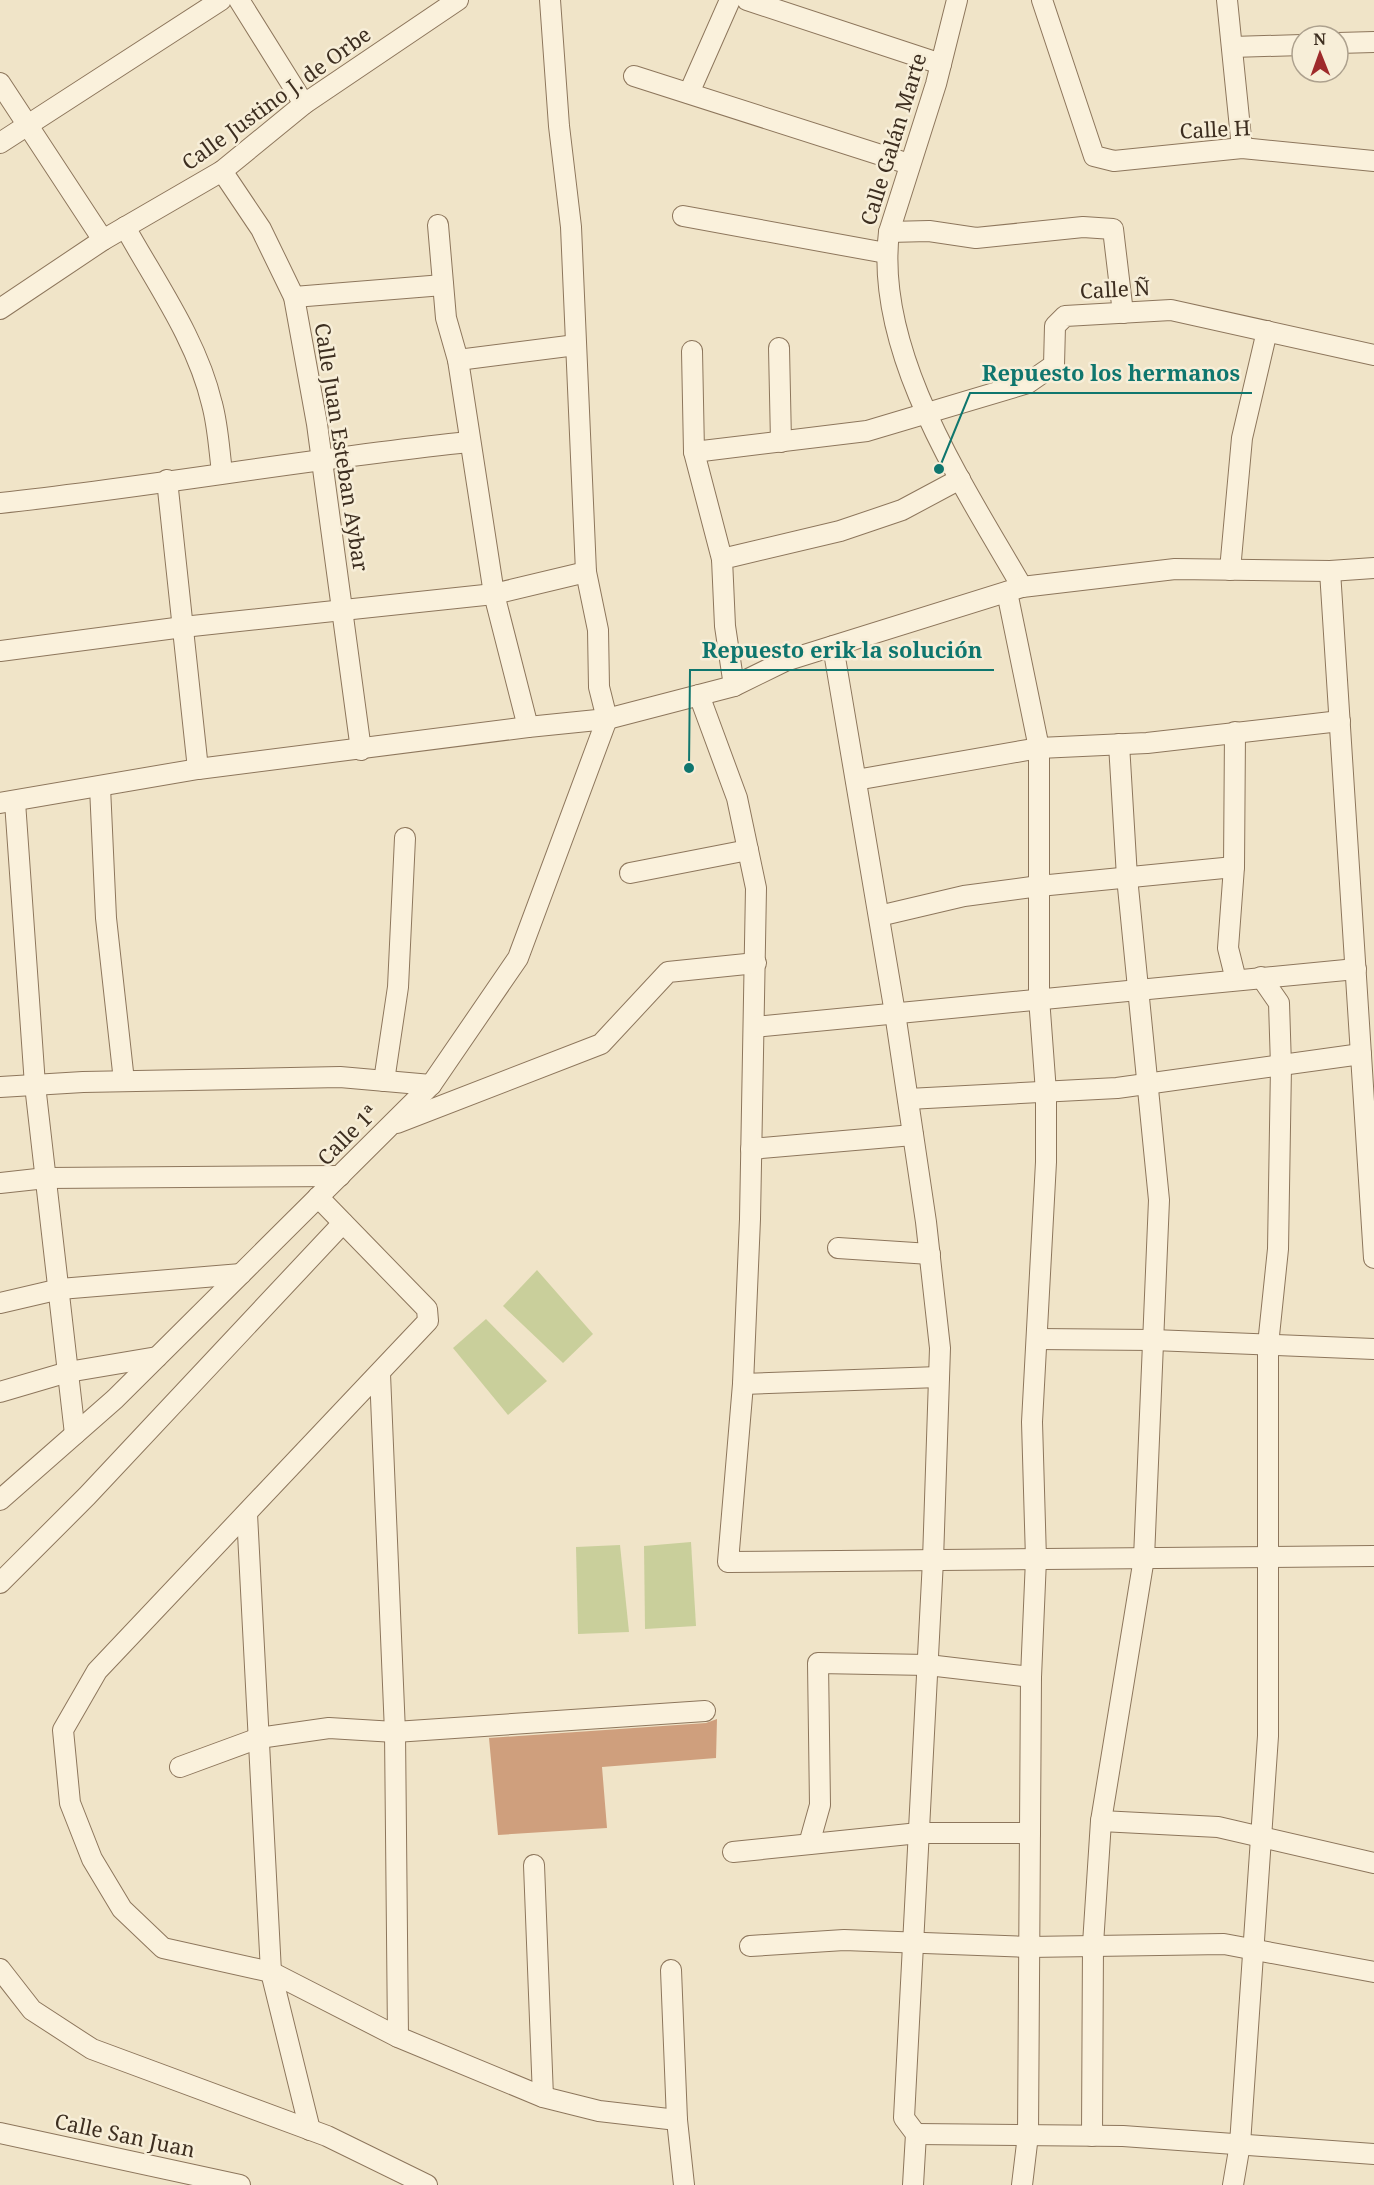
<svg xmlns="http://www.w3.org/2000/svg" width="1374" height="2185" font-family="'Noto Serif',serif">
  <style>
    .park { fill: #c9cf9b }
    .building { fill: #cf9f7d }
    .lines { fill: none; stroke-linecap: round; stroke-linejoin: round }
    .minor-casing { stroke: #8d765c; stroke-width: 22 }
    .minor { stroke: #faf1dc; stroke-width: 20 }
    .labels { text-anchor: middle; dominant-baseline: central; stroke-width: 5; stroke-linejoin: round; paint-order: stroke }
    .street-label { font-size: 21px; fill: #3d2e20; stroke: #f7eed8 }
    .leader { fill: none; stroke: #0f766e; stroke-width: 2 }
    .callout-dot { fill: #0f766e; stroke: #f7eed8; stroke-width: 2 }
    .callout-label { font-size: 22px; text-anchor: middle; font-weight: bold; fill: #0f766e; stroke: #f7eed8; stroke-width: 5; stroke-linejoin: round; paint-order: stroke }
  </style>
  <rect width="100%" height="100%" fill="#f0e4c8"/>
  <g class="park">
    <path d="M537,1270L593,1334L563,1363L503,1306Z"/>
    <path d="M486,1319L547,1381L508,1415L453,1348Z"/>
    <path d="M691,1542L696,1626L645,1629L644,1546Z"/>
    <path d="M620,1545L629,1632L578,1634L576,1547Z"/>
  </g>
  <path class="building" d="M717,1719L716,1758L602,1767L607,1828L498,1835L489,1738L706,1723Z"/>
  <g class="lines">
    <defs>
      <g id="minor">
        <path d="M239,0L304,104"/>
        <path d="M747,0L941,64"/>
        <path d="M957,0L936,84L889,232C874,353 964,486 1022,587"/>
        <path d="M1042,0L1094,156L1114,161L1242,148L1374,161"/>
        <path d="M1227,0L1242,148"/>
        <path d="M1338,43L1374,42"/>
        <path d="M1232,47L1302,45"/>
        <path d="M634,76L909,164"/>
        <path d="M0,83L103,240"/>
        <path d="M689,93L730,0"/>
        <path d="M0,143L221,0"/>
        <path d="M222,171L261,229L294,297L317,424L361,750"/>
        <path d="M683,216L886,253"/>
        <path d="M438,225L446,318L458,360L494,594L528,727"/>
        <path d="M125,227C156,283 197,340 212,404C218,426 219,449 222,472"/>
        <path d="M889,232L929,231L976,238L1083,227L1113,229L1123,313"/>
        <path d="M294,297L443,285"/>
        <path d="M0,309L103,240L222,171L304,104L458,0"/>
        <path d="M779,348L781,442"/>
        <path d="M692,351L694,452L722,559"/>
        <path d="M458,360L576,345"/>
        <path d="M694,452L867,431L1028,383L1054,365L1055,326L1065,316L1171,310L1374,355"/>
        <path d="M167,480L198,769"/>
        <path d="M0,503C157,486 312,458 469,442"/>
        <path d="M1230,570L1242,438L1267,331"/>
        <path d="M1330,571L1374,1258"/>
        <path d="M1007,592L1039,748V998L1046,1092V1162L1032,1422L1036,1559L1031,1677L1028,2135L1022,2185"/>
        <path d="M833,646L895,1013L926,1222L940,1348L933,1560L904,2118L916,2134L913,2185"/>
        <path d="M0,651L183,627L494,594L586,572"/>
        <path d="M734,686L725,626L722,559L840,531L902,510L960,479"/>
        <path d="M699,695L737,798L756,888L750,1219L743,1384L728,1562L1374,1556"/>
        <path d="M1235,732L1234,867L1228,948L1236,980"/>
        <path d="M856,780L1039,748L1147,743L1340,721"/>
        <path d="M100,787L106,918L124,1081"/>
        <path d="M15,802L35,1085L75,1434"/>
        <path d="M0,803L198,769L528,727L607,719L734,686L785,661L1022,587L1175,569L1330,571L1374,568"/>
        <path d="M630,873L748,850"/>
        <path d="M879,916L964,896L1039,886L1234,867"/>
        <path d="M754,1027L1356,969"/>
        <path d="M384,1081L398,987L405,838"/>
        <path d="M0,1087L83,1082L340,1077L431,1085"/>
        <path d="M908,1099L1117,1088L1361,1054"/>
        <path d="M397,1123L601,1044L668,972L756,963"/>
        <path d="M751,1149L913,1135"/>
        <path d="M0,1183L46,1178L340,1176"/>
        <path d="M318,1197L427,1309L428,1321L97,1671L63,1730L70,1803L92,1859L122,1909L163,1948L271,1972L398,2037L543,2097L599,2111L677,2120"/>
        <path d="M838,1248L930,1254"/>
        <path d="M0,1303L60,1289L241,1274"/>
        <path d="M1037,1339L1153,1340L1374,1349"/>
        <path d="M380,1374L395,1732L398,2037"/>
        <path d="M743,1384L939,1377"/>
        <path d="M0,1392L68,1372L157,1357"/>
        <path d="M0,1500L115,1399L431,1085L518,958L607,719L599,687L598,630L586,572L571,227L559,126L550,0"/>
        <path d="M247,1514L271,1972L310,2130"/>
        <path d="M0,1583L87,1496L343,1223"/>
        <path d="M180,1767L259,1738L329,1728L395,1732L705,1711"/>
        <path d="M1101,1821L1218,1827L1374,1863"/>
        <path d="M809,1844L820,1805L818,1663L928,1665L1031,1677"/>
        <path d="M733,1852L919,1833H1030"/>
        <path d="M534,1865L543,2097"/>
        <path d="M750,1946L844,1940L1029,1947L1224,1944L1374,1972"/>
        <path d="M0,1969L32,2010L92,2049L327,2136L427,2185"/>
        <path d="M671,1970L677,2120L684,2185"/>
        <path d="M0,2133L240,2185"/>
        <path d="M916,2134L1123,2136L1374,2154"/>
        <path d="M1092,2136L1093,1944L1101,1821L1144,1558L1159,1200L1127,877L1119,744"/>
        <path d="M1233,2185L1240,2144L1268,1736V1345L1278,1249L1281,1066L1279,1003L1261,977"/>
      </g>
    </defs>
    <use href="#minor" class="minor-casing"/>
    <use href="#minor" class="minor"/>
  </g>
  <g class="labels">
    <g class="street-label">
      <text transform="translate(276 98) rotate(-36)">Calle Justino J. de Orbe</text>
      <text transform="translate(1215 129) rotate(-3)">Calle H</text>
      <text transform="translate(893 139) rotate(-73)">Calle Galán Marte</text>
      <text transform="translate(1115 289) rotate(-3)">Calle Ñ</text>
      <text transform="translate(342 447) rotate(81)">Calle Juan Esteban Aybar</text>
      <text transform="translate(347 1135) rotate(-45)">Calle 1ª</text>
      <text transform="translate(125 2135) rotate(12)">Calle San Juan</text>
    </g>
  </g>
  <path class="leader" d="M939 469L970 393H1252M689 768L690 670H994"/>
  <g class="callout-dot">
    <circle cx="939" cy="469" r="6"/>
    <circle cx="689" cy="768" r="6"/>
  </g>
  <g class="callout-label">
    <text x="1111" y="381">Repuesto los hermanos</text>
    <text x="842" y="658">Repuesto erik la solución</text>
  </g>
  <g transform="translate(1320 54) rotate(359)"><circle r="28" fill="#f7eed8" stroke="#ada18e" stroke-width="1.5"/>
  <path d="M0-4.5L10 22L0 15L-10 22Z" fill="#9e2a2b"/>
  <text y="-9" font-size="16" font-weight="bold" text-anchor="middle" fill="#3d2e20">N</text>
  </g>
</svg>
